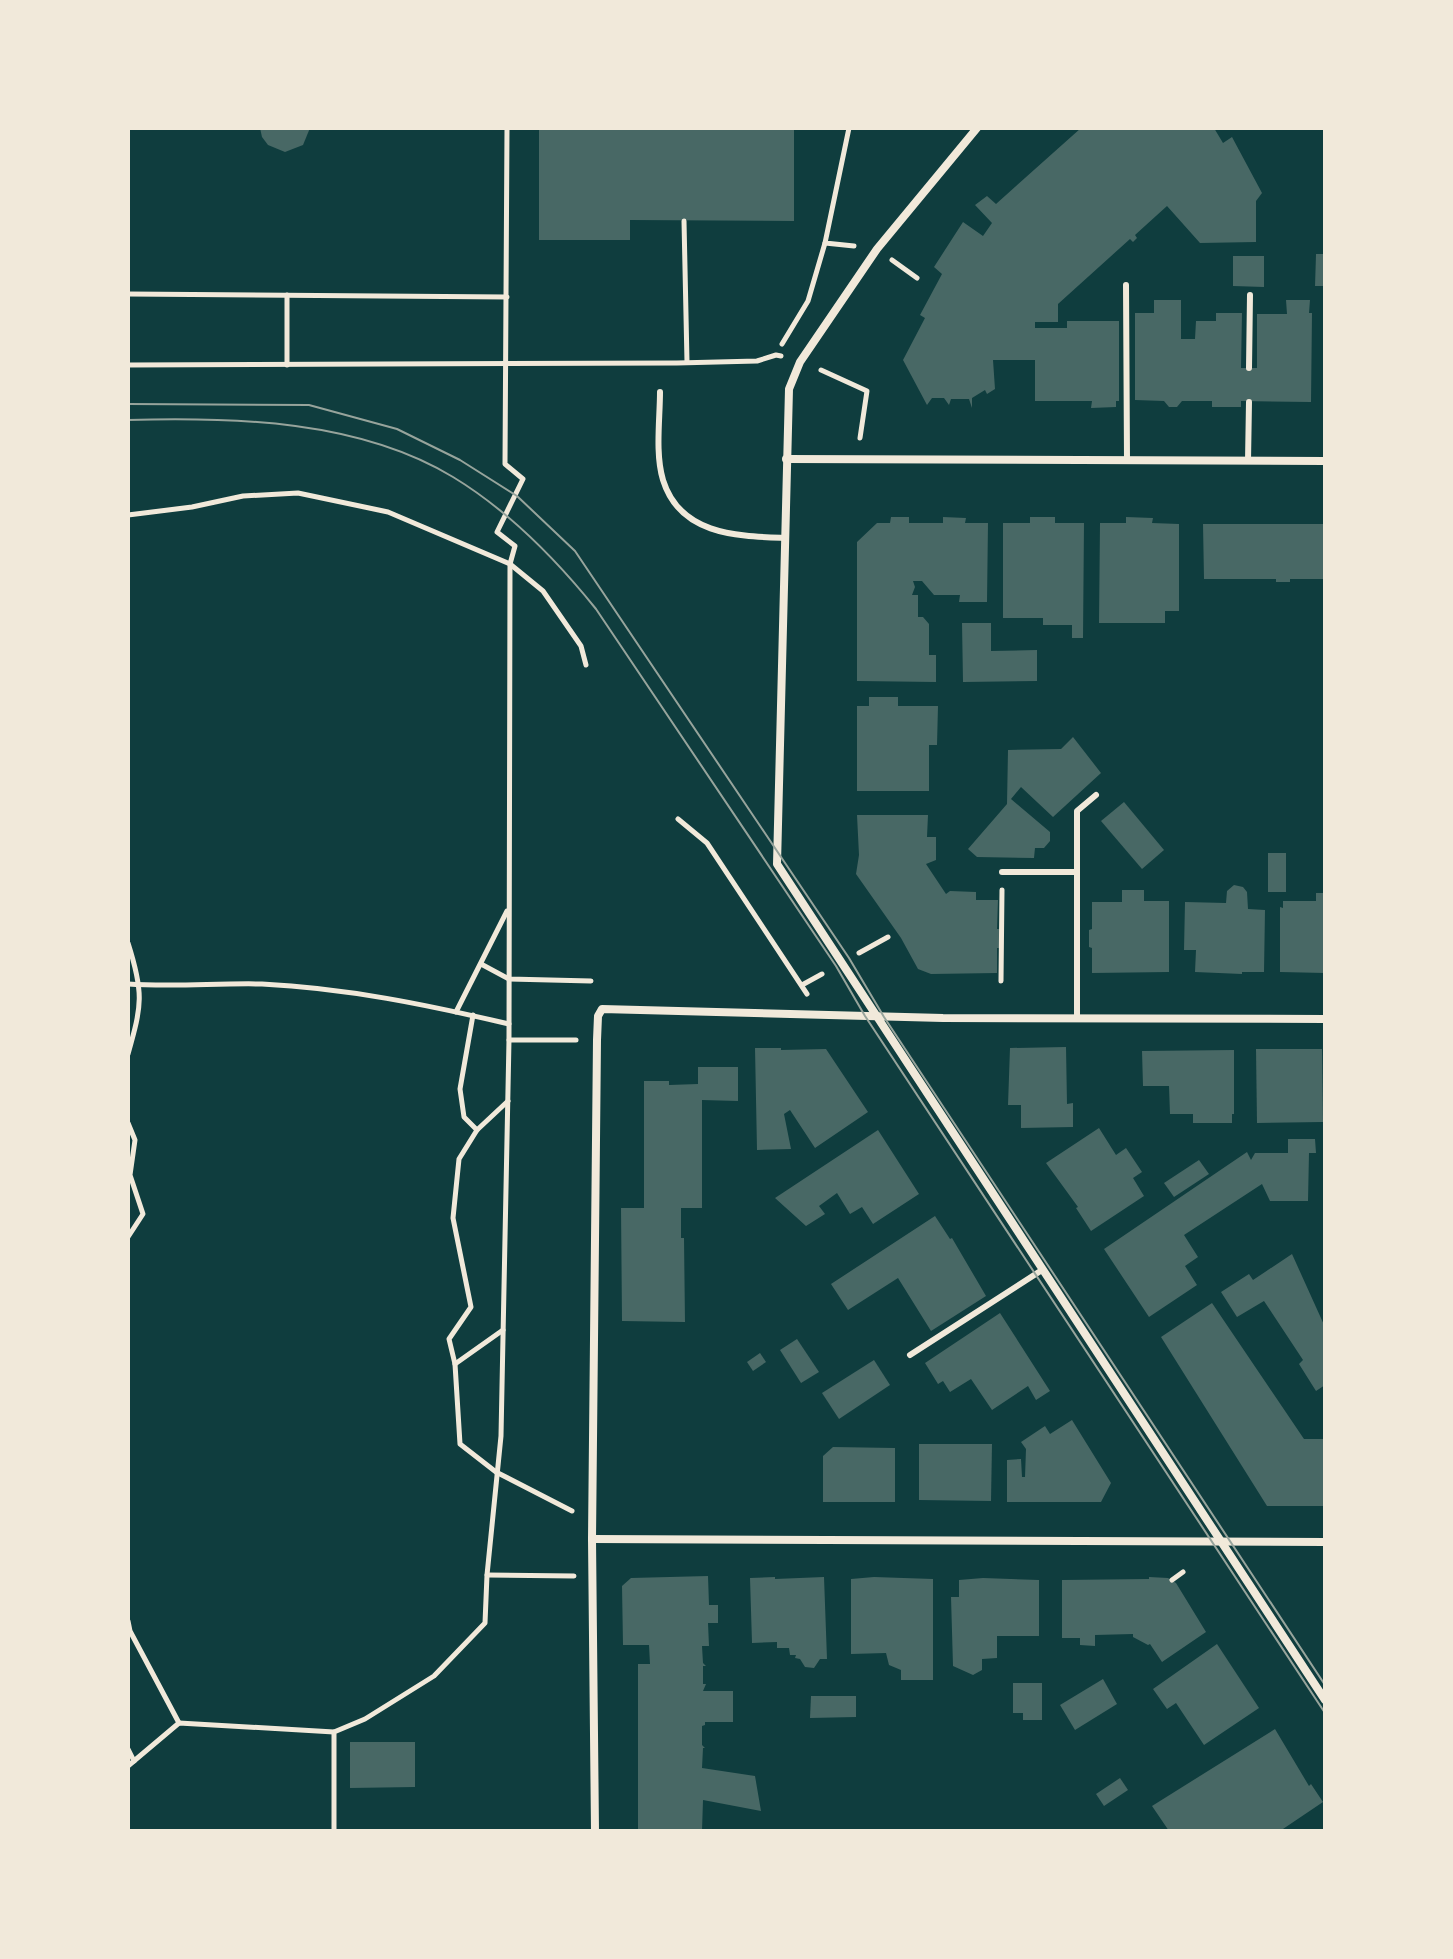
<svg xmlns="http://www.w3.org/2000/svg" width="1453" height="1959" font-family="Signika,sans-serif">
  <style>
    .building { fill: #486865 }
    .lines { fill: none; stroke-linecap: round; stroke-linejoin: round }
    .path { stroke: #f1e9da; stroke-width: 5 }
    .service { stroke: #f1e9da; stroke-width: 6 }
    .minor { stroke: #f1e9da; stroke-width: 8 }
    .tram { stroke: #97a49c; stroke-width: 2 }
  </style>
  <rect width="100%" height="100%" fill="#0f3d3e"/>
  <g class="building">
    <path d="M260,128H310L303,145L285,152L268,145L262,137Z"/>
    <path d="M539,128H794V221L630,220V240H539Z"/>
    <path d="M1081,128H1214L1223,143L1232,137L1262,193L1256,201V242L1200,243L1167,206L1135,235L1137,238L1133,242L1130,239L1058,304V322H1035V328H1067V321H1119V401H1116V407L1091,408L1092,401H1035V360H993L995,389L987,394L985,390L972,398V408L969,399H951L949,405L944,398H932L927,405L903,360L925,318L920,315L942,274L934,267L963,222L983,236L992,223L975,205L987,196L996,204Z"/>
    <path d="M1316,254H1325V286H1315Z"/>
    <path d="M1233,256H1264V287L1233,286Z"/>
    <path d="M1154,300H1181V339H1195L1196,321H1216V313H1242L1241,368H1257V314H1287L1286,300H1310L1309,313H1312L1311,402L1241,401V407H1212V401H1182L1177,407H1169L1164,401L1135,400V313H1154Z"/>
    <path d="M891,517H909V523H943V517L966,518L965,523H988L987,602H959L960,595H934L922,581H913L915,587L912,595H918V617H923L929,624V655H936V682L857,681V542L877,523H890Z"/>
    <path d="M1030,517H1055V523H1084L1083,638H1072V625H1043V618H1003V523H1030Z"/>
    <path d="M1126,517L1153,518L1152,523L1179,524V611H1165V623H1099L1100,523H1126Z"/>
    <path d="M1203,524H1325V579H1290V582H1276V579H1204Z"/>
    <path d="M962,623H991V651L1037,650V681L963,682Z"/>
    <path d="M869,697H898V706H938L937,745H929V791H857V706H869Z"/>
    <path d="M1073,737L1101,773L1053,817L1021,787L1011,799L1050,832V841L1044,848H1035L1034,858L977,857L968,849L1007,804L1008,750L1061,749Z"/>
    <path d="M1124,802L1164,850L1142,869L1101,821Z"/>
    <path d="M857,815H928L927,837H936V860L926,864L946,894L950,891L976,892V900H998L997,929H1000V948H997V973L931,974L918,969L901,938L856,874L859,855Z"/>
    <rect x="1268" y="853" width="18" height="39"/>
    <path d="M1234,885L1243,887L1247,892L1248,909L1265,910L1264,972H1242V974L1195,972L1196,950H1184L1185,902L1226,903L1227,891Z"/>
    <path d="M1122,890H1144V901H1169V972L1092,973V948L1089,947V930L1092,929V902H1122Z"/>
    <path d="M1316,893H1325V973L1280,972V907L1283,908V901H1316Z"/>
    <path d="M1066,1047L1067,1104L1073,1103V1127L1021,1128V1105H1008L1010,1048Z"/>
    <path d="M755,1048H781V1050L826,1049L868,1112L815,1148L790,1110L784,1114L791,1149L757,1150Z"/>
    <path d="M1256,1049H1322L1323,1122L1257,1123Z"/>
    <path d="M1234,1050V1114H1232V1123H1193V1114H1170L1169,1086H1143L1142,1051Z"/>
    <path d="M698,1067H738V1101L702,1100V1208H681V1238H684L685,1322L622,1321L621,1208H644V1081H669V1085L698,1084Z"/>
    <path d="M1099,1128L1116,1155L1126,1148L1142,1172L1133,1178L1144,1196L1091,1231L1076,1208L1078,1207L1046,1163Z"/>
    <path d="M878,1130L919,1194L873,1224L862,1207L850,1214L837,1193L819,1206L825,1214L806,1226L775,1198Z"/>
    <path d="M1288,1139H1315L1316,1153H1309L1308,1201H1270L1262,1184L1184,1235L1198,1257L1185,1266L1197,1285L1149,1317L1104,1249L1247,1152L1251,1160L1255,1153H1288Z"/>
    <path d="M1199,1160L1209,1174L1174,1197L1164,1183Z"/>
    <path d="M935,1216L950,1239L952,1238L986,1296L931,1331L898,1278L848,1310L831,1284Z"/>
    <path d="M1292,1254L1325,1327V1385L1316,1391L1299,1364L1303,1360L1264,1301L1237,1317L1221,1292L1249,1274L1253,1280Z"/>
    <path d="M1212,1303L1304,1439H1325V1506H1267L1161,1337Z"/>
    <path d="M1000,1313L1050,1391L1036,1400L1028,1386L992,1410L971,1379L950,1392L943,1381L938,1384L925,1363Z"/>
    <path d="M797,1339L819,1372L801,1383L780,1350Z"/>
    <path d="M760,1353L766,1362L753,1371L747,1362Z"/>
    <path d="M874,1360L890,1385L839,1419L822,1393Z"/>
    <path d="M1072,1420L1111,1483L1101,1502H1007V1460L1021,1459L1022,1477H1025L1026,1449L1021,1442L1045,1426L1050,1434Z"/>
    <path d="M919,1444H992L991,1501L919,1500Z"/>
    <path d="M833,1447L895,1448V1502H823V1456Z"/>
    <path d="M708,1576L709,1605H718V1623H708L709,1646H702L703,1663L706,1666H703V1684H706L703,1691H733V1722H705V1725L702,1726V1745L705,1748H703L702,1768L755,1776L761,1811L703,1800L702,1831H638V1664H650L649,1645H623L622,1586L631,1578Z"/>
    <path d="M775,1577V1579L824,1577L827,1659H820L814,1668L805,1667L800,1659L795,1658L796,1655H790L789,1648H777V1642L752,1643L750,1578Z"/>
    <path d="M874,1577L933,1579V1680H901V1670L889,1665L886,1653L851,1654V1579Z"/>
    <path d="M1149,1577L1168,1578L1176,1583L1206,1632L1162,1662L1150,1644L1148,1645L1133,1637V1634L1095,1635V1646L1080,1645V1638H1062V1580L1149,1579Z"/>
    <path d="M983,1578L1039,1580V1636H997V1658L982,1659V1670L973,1675L953,1666L951,1597H959V1580Z"/>
    <path d="M1217,1644L1259,1708L1204,1745L1176,1703L1167,1709L1153,1689Z"/>
    <path d="M1103,1679L1117,1704L1075,1730L1060,1705Z"/>
    <path d="M1013,1683H1042V1720H1023V1713H1013Z"/>
    <path d="M811,1696H856V1717L810,1718Z"/>
    <path d="M1275,1729L1309,1786L1311,1784L1323,1802L1280,1831H1169L1152,1806Z"/>
    <path d="M350,1742H415V1787L350,1788Z"/>
    <path d="M1120,1778L1128,1790L1104,1806L1096,1794Z"/>
  </g>
  <g class="lines">
    <g class="path">
      <path d="M849,128L825,243L854,246"/>
      <path d="M684,221L687,362"/>
      <path d="M892,260L917,278"/>
      <path d="M128,294L507,297"/>
      <path d="M287,295V365"/>
      <path d="M782,344L808,301L825,243"/>
      <path d="M128,365L677,363L757,361L776,355L781,356"/>
      <path d="M821,370L867,391L860,438"/>
      <path d="M128,515L192,507L243,496L298,493L388,512L510,564L543,591L581,646L586,665"/>
      <path d="M678,819L707,843L807,994"/>
      <path d="M128,943C144,993 142,1005 128,1054"/>
      <path d="M859,953L888,937"/>
      <path d="M481,964L509,979L591,981"/>
      <path d="M1001,981L1002,890"/>
      <path d="M128,984C173,987 218,983 262,984C346,988 428,1005 509,1024"/>
      <path d="M802,985L822,974"/>
      <path d="M456,1012L507,911"/>
      <path d="M473,1015L460,1089L464,1117L477,1130"/>
      <path d="M509,1040H576"/>
      <path d="M508,1101L477,1130L459,1159L453,1218L471,1307L449,1339L455,1364L460,1444L496,1472L572,1511"/>
      <path d="M128,1123L135,1140L130,1175L143,1214L128,1237"/>
      <path d="M455,1364L503,1330"/>
      <path d="M487,1575L574,1576"/>
      <path d="M1172,1580L1183,1572"/>
      <path d="M128,1621L130,1631L179,1723"/>
      <path d="M128,1749L134,1761"/>
      <path d="M128,1766L179,1723L334,1732"/>
      <path d="M334,1831V1732L365,1719L434,1676L485,1623L487,1575L501,1436L509,1040L510,564L515,546L497,532L523,479L505,464L507,128"/>
    </g>
    <g class="service">
      <path d="M1126,285L1127,460"/>
      <path d="M1249,368L1250,295"/>
      <path d="M660,392C660,419 655,453 663,480C680,535 737,536 784,538"/>
      <path d="M1248,461L1249,402"/>
      <path d="M1002,872H1077"/>
      <path d="M1077,1018V811L1096,795"/>
      <path d="M910,1355L1042,1270"/>
    </g>
    <g class="minor">
      <path d="M977,128L877,249L800,362L789,389L777,864L1325,1700"/>
      <path d="M786,459L1325,461"/>
      <path d="M592,1539L1325,1542"/>
      <path d="M595,1831L592,1539L597,1040L598,1016L602,1009L943,1018L1325,1019"/>
    </g>
    <g class="tram">
      <path d="M128,404L309,405L397,429L460,460L517,496L575,551L849,958L884,1017L1325,1685"/>
      <path d="M128,420C235,417 359,420 453,477C509,511 555,558 596,609L836,966L865,1016L1325,1713"/>
    </g>
  </g>
  <rect width="1453" height="1959" fill="none" stroke="#f1e9da" stroke-width="260"/>
</svg>
